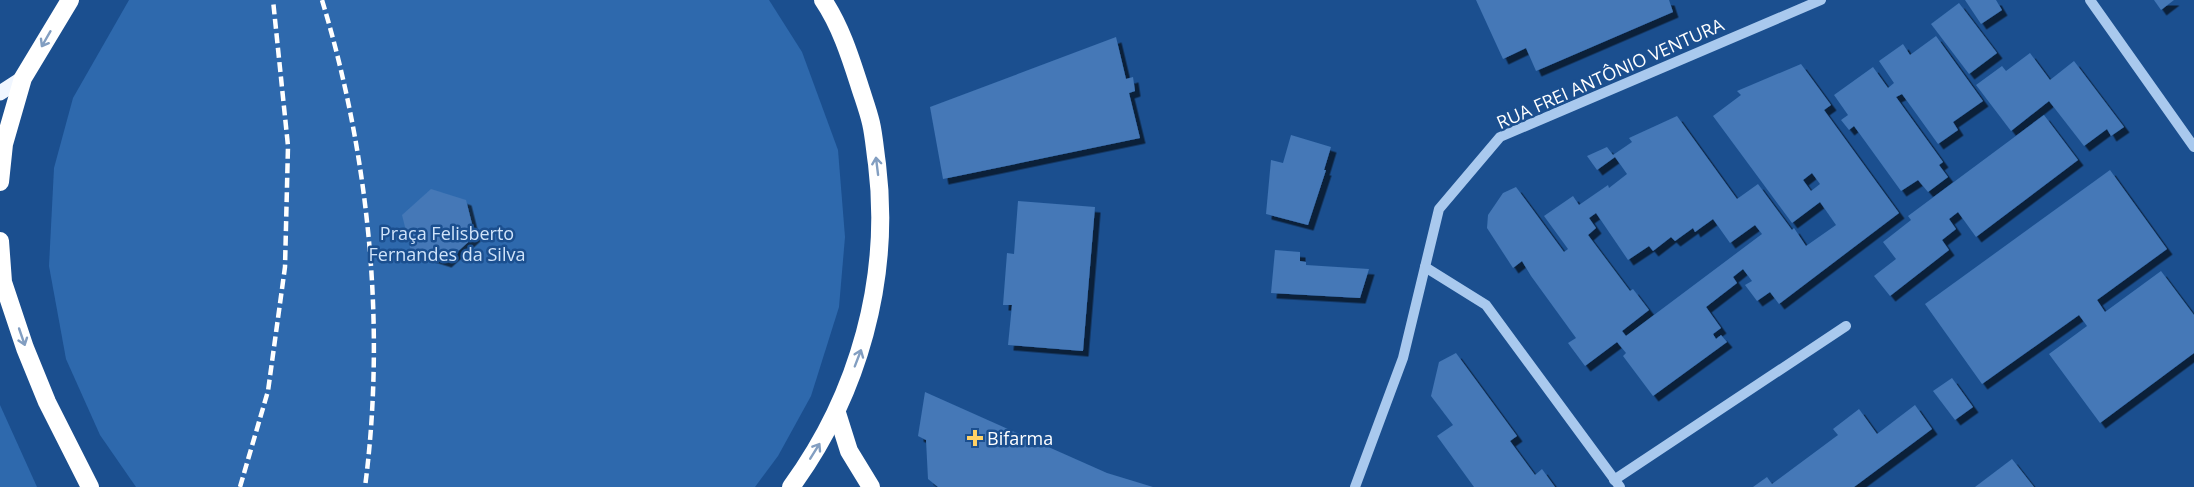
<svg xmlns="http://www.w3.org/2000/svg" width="2194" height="487" font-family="'Open Sans',sans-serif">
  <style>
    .green { fill: #2e69ad }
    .building { fill: #4478b7; fill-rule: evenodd; filter: url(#shadow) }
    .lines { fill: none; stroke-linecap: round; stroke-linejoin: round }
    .minor { stroke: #a9c9ee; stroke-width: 10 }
    .major { stroke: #f0f6ff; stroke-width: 15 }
    .highway { stroke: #fff; stroke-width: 18 }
    .rail { stroke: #fff; stroke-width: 4.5; stroke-dasharray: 10 4.5; stroke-linecap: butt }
    .oneway { stroke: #829ec1 }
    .poi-dot { fill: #ffd166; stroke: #1b4f8f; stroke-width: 2 }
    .labels { text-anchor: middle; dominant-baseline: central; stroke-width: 5; stroke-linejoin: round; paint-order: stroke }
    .street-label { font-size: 18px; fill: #fff; stroke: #1b4f8f }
    .park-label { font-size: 18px; fill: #cfe3fa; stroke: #1b4f8f }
    .poi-label { font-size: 18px; fill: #fff; stroke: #1b4f8f; text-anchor: start }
  </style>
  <defs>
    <filter id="shadow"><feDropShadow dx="5.5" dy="5.5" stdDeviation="0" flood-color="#0009"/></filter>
  </defs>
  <rect width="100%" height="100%" fill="#1b4f8f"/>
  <g class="green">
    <path d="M129,0H769L802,52L838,150L845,237L839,307L811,396L778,456L755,487H136L100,435L66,359L49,266L54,168L73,98Z"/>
    <path d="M0,405L37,487H0Z"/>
  </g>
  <g class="building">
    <path d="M1476,0H1669L1673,12L1536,71L1526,48L1503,59Z"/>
    <path d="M1965,0H1996L2002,10L1981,24Z"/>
    <path d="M2154,0H2174L2161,10Z"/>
    <path d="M1959,3L1997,53L1969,74L1931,24Z"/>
    <path d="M1936,36L1983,101L1953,122L1958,130L1938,144L1902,94L1896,97L1943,162L1939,165L1948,177L1928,192L1918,180L1901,191L1854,126L1849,130L1841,120L1848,115L1834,95L1873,67L1888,88L1894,83L1879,61L1903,44L1910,55Z"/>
    <path d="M1116,37L1126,79L1133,77L1135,91L1129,93L1140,138L943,179L930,107Z"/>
    <path d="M2030,53L2050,80L2074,61L2124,127L2111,136L2107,129L2084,146L2049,101L2011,131L1976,85L2002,66L2006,71Z"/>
    <path d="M1801,64L1831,105L1824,110L1899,213L1779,304L1770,292L1757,301L1745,285L1752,281L1743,269L1733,277L1737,283L1706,307L1721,328L1713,334L1716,339L1721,335L1727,342L1653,396L1623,356L1626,353L1617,342L1585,366L1568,343L1576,338L1531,276L1522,261L1513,268L1487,228L1488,215L1503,193L1516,187L1564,252L1568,249L1544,216L1573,196L1579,205L1608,185L1609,188L1627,174L1615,157L1597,170L1587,156L1607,147L1613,155L1632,142L1629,138L1677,116L1737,199L1758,184L1792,230L1794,228L1806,246L1836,225L1820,202L1792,223L1713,116L1741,95L1737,91ZM1812,173L1820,184L1811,191L1803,180ZM1596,213L1628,260L1649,246L1653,251L1671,237L1675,241L1693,228L1695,232L1713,219L1730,243L1755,225L1762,234L1626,336L1622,331L1649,310L1633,289L1630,291L1588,235L1596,228L1589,218Z"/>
    <path d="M2044,115L2078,160L1976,237L1958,212L1949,219L1956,229L1942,240L1949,250L1890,296L1874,276L1896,259L1883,242L1911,220L1908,216Z"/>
    <path d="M1291,135L1331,147L1324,170H1326L1308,225L1266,214L1271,160L1283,163Z"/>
    <path d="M2110,170L2167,249L2097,300L2105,312L2161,271L2194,315V353L2100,423L2049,354L2087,326L2079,315L1982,384L1925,304Z"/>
    <path d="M431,189L466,200L475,236L446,262L411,251L402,215Z"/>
    <path d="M1018,201L1095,207L1083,351L1008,345L1012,305H1003L1007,253L1014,254Z"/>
    <path d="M1275,250L1300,252V261L1306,262V265L1369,269L1360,298L1271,293Z"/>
    <path d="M1456,353L1517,436L1510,441L1535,475L1542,469L1555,487H1474L1437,436L1453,425L1431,396L1439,362Z"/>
    <path d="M1952,378L1973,407L1955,420L1933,391Z"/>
    <path d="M925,392L1107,473L1153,487H938L928,479L926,440L918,436Z"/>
    <path d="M1915,405L1932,429L1854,487H1753L1767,477L1772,484L1838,435L1833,429L1859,409L1877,434Z"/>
    <path d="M2012,459L2034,487H1975Z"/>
  </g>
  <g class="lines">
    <g class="minor">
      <path d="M2090,0L2194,147"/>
      <path d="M1425,267L1486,305L1620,487"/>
      <path d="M1614,480L1846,326"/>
      <path d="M1355,487L1403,358L1439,209L1500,137L1821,0"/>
    </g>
    <path class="major" d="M0,93L23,78"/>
    <g class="highway">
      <path d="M0,182L4,144L23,78L70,0"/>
      <path d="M0,241L3,282L25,348L47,402L90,487"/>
      <path d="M837,413L849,451L871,487"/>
      <path d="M791,487C859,394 891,278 877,164C875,151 874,136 871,123C868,110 863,97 859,84C850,56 840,25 823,0"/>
    </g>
    <g class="rail">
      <path d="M322,0C369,155 386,326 365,487"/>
      <path d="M240,487L268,391L285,267L288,146L273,0"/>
    </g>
  </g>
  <defs><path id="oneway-shaft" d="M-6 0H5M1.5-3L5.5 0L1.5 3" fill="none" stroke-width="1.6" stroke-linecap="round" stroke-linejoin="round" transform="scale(1.5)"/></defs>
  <g class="oneway">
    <use href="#oneway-shaft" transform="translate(46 39) rotate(120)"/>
    <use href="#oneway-shaft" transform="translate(877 166) rotate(-97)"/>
    <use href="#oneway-shaft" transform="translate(22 337) rotate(71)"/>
    <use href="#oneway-shaft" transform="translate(858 358) rotate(-69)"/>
    <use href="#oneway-shaft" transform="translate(815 451) rotate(-58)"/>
  </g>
  <path class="poi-dot" d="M972 429h6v6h6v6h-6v6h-6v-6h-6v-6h6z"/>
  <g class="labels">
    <g class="street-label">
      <text transform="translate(1610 73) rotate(-24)">RUA FREI ANTÔNIO VENTURA</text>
    </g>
    <g class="park-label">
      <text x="447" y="233">Praça Felisberto<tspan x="447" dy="21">Fernandes da Silva</tspan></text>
    </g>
    <g class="poi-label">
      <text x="987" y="438">Bifarma</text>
    </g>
  </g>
</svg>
